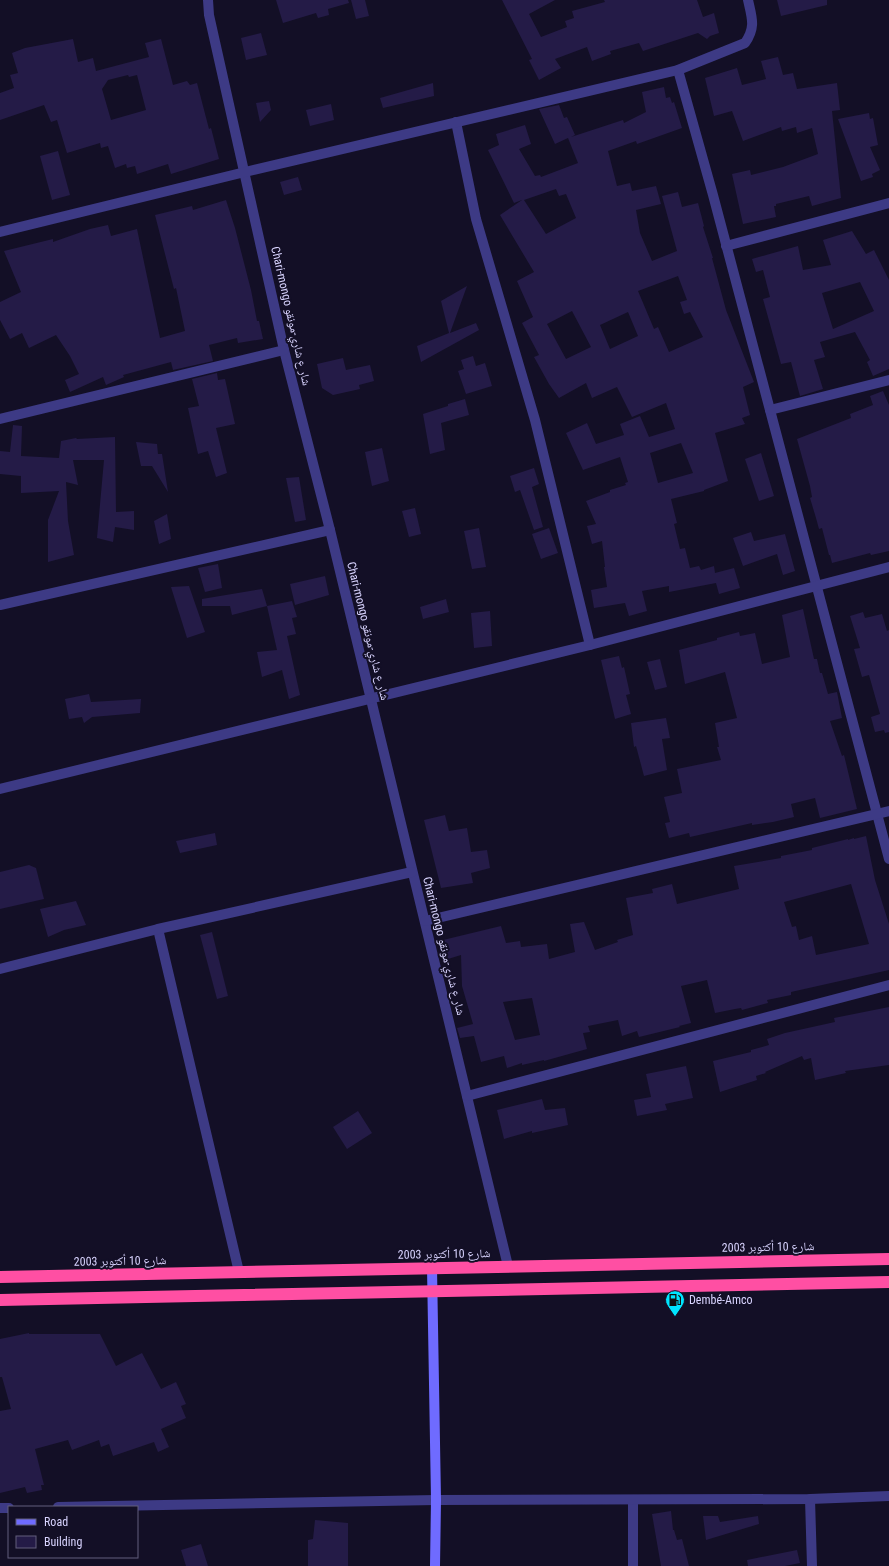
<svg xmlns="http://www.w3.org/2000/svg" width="889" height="1566" font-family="'Roboto Condensed','Noto Naskh Arabic',sans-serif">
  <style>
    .building { fill: #241b47; fill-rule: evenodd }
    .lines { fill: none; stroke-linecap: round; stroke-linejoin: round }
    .street { stroke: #3d3a85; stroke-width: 10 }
    .secondary { stroke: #6f6bff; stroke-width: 10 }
    .highway { stroke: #ff4fa3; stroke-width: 12 }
    .labels { text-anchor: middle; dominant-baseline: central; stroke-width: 4; stroke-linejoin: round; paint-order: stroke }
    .street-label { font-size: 12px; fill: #d9d4ff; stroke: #130f26 }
    .poi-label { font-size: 12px; fill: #d9d4ff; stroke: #130f26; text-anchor: start }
  </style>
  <rect width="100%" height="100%" fill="#130f26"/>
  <g class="building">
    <path d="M276,0H348L349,3L328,9L329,15L318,18L316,13L283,23Z"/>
    <path d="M351,0H365L369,16L356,19Z"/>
    <path d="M502,0H555L529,14L541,37L567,27L565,21L574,18L572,11L605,2L604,0H697L703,17L714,13L719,33L710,36L707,39L698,33L643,51L639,43L610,51L611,54L592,61L587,47L555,59L561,68L539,80L529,60L532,59Z"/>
    <path d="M777,0H827V5L781,16Z"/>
    <path d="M261,33L267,55L246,60L241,38Z"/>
    <path d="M73,39L78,62L93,58L96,71L149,57L145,43L161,39L173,85L187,81L190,85L197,83L209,129L211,128L219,159L171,174L168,164L137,174L135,166L127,168L126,164L115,168L108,146L101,148L100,143L67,153L57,120L51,122L44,105L0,120V93L14,88L10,75L18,73L12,53L25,48ZM128,75L129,77L137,75L146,110L111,120L102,89L108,80Z"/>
    <path d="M778,57L783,75L793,73L797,89L837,83L840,110L832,111L841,198L812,206L809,196L776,204V206H774L776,217L743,224L732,174L750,170L751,175L783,167L818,154L812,128L797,133L796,127L782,131L781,127L743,141L732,111L714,116L705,78L737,68L742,85L766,79L761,61Z"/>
    <path d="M433,83L434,96L383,108L380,98Z"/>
    <path d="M664,87L666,98L670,97L672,103L674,102L682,128L637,144L636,141L608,151L617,186L630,183L632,191L656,186L661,204L636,210L640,233L652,261L677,251L662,196L678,192L682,207L698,203L704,226L703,227L713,258H712L726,310L754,382L743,387L750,415L742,418L745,424L715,433L728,481L704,490V491L671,499L677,523L674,524L680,549L685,548L690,568L699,566L701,570L714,566L715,573L734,568L740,588L719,594L716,583L669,592V586L642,591L647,611L629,616L625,603L594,608L591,590L607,587L604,567H605L602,541L592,544L587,526L596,524L586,501L610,492V490L626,485L625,483L628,482L620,457L583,470L566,433L587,423L596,444L624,435L620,424L640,416L649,437L675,429L666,403L632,417L617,387L592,398L586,383L559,398L549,384L534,357L539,355L522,323L533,317L517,281L534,272L500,215L522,200L514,203L488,150L499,145L496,134L525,125L531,144L519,149L535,176L540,175L541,177L578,163L568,138L555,144L539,109L559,105L564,118L567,117L575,135L571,137L623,120L624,123L646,112L642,92ZM556,189L559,196L566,194L576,218L546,234L524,200ZM678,276L687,300L680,302L684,314L690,312L703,337L669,352L658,327L654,329L638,291ZM572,311L591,347L566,359L547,324ZM628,312L638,336L610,349L600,325ZM681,443L693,473L658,483L650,453Z"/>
    <path d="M269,101L271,110L260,122L256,103Z"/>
    <path d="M331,104L334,120L310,126L306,110Z"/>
    <path d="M869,113L870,119L873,118L878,145L870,147L880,170L872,174L873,177L861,181L838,119Z"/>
    <path d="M58,151L70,195L52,200L40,156Z"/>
    <path d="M298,177L302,190L284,195L280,182Z"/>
    <path d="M226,200L235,228L251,290L257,321H259L263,339L238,343L237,338L209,345L213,361L173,370L171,362L123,375L124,377L106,385L103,377L70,392L65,380L79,374L70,356L56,335L29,348L22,333L10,339L0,320V302L21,292L4,251L53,239V242L90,229L108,225L111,236L137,229L160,338L185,331L176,288L174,289L155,215L192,206L193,210Z"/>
    <path d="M852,231L866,254L874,250L889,280V369L873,376L867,362L870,360L855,332L820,342L825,357L814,360L823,389L800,396L791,362L781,364L763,299L770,297L763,270L756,272L752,259L798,246L803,270L831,265L823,240ZM860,282L874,311L833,329L822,293Z"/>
    <path d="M467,286L450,333L476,323L479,330L421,362L417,346L449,333L441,301Z"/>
    <path d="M473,356L476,366L485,363L492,386L466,394L458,371L464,369L461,360Z"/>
    <path d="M343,358L346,370L370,365L374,381L359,385L360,389L333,395L322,388L317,364Z"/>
    <path d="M217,373L218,380L225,379L235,424L216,428L227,473L216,477L208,451L198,454L188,408L199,406L192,379Z"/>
    <path d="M883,391L889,405V551L871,555L870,553L832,563L830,555H829L822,528L819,529L816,518L810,498L812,497L810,486L797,439L851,418L850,414L873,405L870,396Z"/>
    <path d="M465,399L469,415L441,423L445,450L430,454L423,414L448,406V404Z"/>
    <path d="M13,425L22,426L21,456L59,458L61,441L76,438L77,439L115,437L116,512L134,511V530L115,527L113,542L97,538L104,460H73L78,485L66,482L68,521L74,555L48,562V520L59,491L21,493V476L0,474V451L10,452Z"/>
    <path d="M136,442L157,444L158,454H162L168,492L152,466H141Z"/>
    <path d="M382,448L389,481L372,486L365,452Z"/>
    <path d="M761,453L774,496L759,501L745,459Z"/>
    <path d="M534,468L539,484L532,487L543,527L534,530L520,490L515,492L510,476Z"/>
    <path d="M299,477L306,520L295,522L286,478Z"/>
    <path d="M415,508L421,534L409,537L402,511Z"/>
    <path d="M167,514L171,539L159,544L154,521Z"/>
    <path d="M479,528L486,567L472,569L464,531Z"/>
    <path d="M549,528L558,553L541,559L532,534Z"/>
    <path d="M751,532L754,541L785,534L795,571L783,575L777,554L743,566L733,538Z"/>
    <path d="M218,564L222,588L205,592L198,568Z"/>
    <path d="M325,576L329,595L295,605L290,584Z"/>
    <path d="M189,586L205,632L187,638L171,587Z"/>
    <path d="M262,589L267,606L232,615L230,606H202V599Z"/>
    <path d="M446,599L449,612L423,619L420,607Z"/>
    <path d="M292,601L297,617L292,618L296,634L287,636L300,695L289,699L282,670L262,677L257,652L277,650L267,606Z"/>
    <path d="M803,609L814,659H817L820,673H822L828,694L837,692L842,718L830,721L842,756L844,755L857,809L820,818L815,798L791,804L794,817L773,822L752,825V823L690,837L689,833L669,838L665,823L670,822L664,797L682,793L677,769L721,760L717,747H719L715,723L737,718L725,672L685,684L679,650L717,640V638L739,632L740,636L755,633L762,664L790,657L782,615Z"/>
    <path d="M490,611L492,646L474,648L471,613Z"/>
    <path d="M863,612L865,618L882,614L887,631L889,630V732L885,733L884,730L875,732L871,717L880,714L869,675L862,677L854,649L860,648L850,616Z"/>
    <path d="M619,656L622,668L624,667L630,694L626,695L631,714L615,719L601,660Z"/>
    <path d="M660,659L667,687L655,690L647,662Z"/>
    <path d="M89,694L91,702L141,699L140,713L92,717L84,723L82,717L69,719L65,699Z"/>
    <path d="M666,718L670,738L662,739L667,770L644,776L636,746L634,747L631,723Z"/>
    <path d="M445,815L449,831L467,828L471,852L487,850L490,868L471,873L473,883L441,888L424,820Z"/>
    <path d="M215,833L217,845L180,853L176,841Z"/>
    <path d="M866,836L875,880L889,924V970L791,992V995L767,1000L768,1003L742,1010L741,1008L735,1009L715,1013L707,980L681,986L691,1023L679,1026L680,1027L639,1037L637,1031L622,1036L618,1020L588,1026L590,1032L583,1033L587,1049L544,1061V1060L522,1065V1063L507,1068L504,1056L481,1062L474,1036L460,1038L457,1028L473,1024L462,986L461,955L448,959L443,940L501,926L506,943L520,941L521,947L547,944L549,959L575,952L570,924L584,922L595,950L618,942L617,940L633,935L626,898L653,893L652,889L672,884L677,904L739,889L734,866L781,858V856L812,850V848L848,839V840L854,838V839ZM851,884L869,944L816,955L812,936L799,940L796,926L792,927L784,902ZM532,998L540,1035L515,1040L503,1002Z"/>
    <path d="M29,865L36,868L44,899L0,909V872Z"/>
    <path d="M76,901L86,925L64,930L48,937L40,909Z"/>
    <path d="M212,932L228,996L217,999L200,935Z"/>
    <path d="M889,1007V1065L845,1071L846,1073L815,1080L811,1058L804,1060L802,1056L765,1072L766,1073L756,1076L757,1080L720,1092L713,1061L751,1052V1050L769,1045L767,1039L785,1033L835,1022L834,1018Z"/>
    <path d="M686,1066L693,1098L665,1104L667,1110L637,1116L634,1100L651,1097L646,1074Z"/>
    <path d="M542,1099L545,1110L565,1108L568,1125L532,1133V1131L504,1139L497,1110Z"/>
    <path d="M358,1111L372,1133L347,1149L333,1127Z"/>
    <path d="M29,1333V1334H100L116,1366L142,1353L161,1389L176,1382L186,1404L181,1406L186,1418L161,1429L169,1447L158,1452L154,1442L113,1456L109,1444L101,1447L99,1440L72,1450L68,1440L35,1449L44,1485H41L42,1490L27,1493L25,1487L0,1493V1411L11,1409L2,1377H0V1339Z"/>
    <path d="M671,1511L673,1530H674L677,1540L682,1539L689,1566H661L652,1514Z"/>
    <path d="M703,1516H718L720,1522L758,1516L759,1524L706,1540Z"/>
    <path d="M315,1520L348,1523V1566H308V1540L313,1539Z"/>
    <path d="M201,1544L208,1566H186L181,1550Z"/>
    <path d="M797,1550L800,1563L785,1566H748L747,1560Z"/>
  </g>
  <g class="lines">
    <g class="street">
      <path d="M208,0L209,15L284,350L330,530L508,1266"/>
      <path d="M678,70L713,195L889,859"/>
      <path d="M456,122L476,219L535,420L590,645"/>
      <path d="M0,232L245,172L678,70L745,43C756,27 752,18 748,0"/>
      <path d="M726,246L889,203"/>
      <path d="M770,410L889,380"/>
      <path d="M0,419L284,350"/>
      <path d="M0,605L330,530"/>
      <path d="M0,789L590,645L889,567"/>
      <path d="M425,921L889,811"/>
      <path d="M158,929L239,1272"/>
      <path d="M0,969L158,929L412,872"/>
      <path d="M467,1096L889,985"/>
      <path d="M810,1499L812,1566"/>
      <path d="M633,1500V1566"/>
      <path d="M58,1507L436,1500L810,1499L889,1496"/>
      <path d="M0,1508H9"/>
    </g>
    <path class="secondary" d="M432,1268L436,1500L435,1566"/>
    <g class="highway">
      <path d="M0,1277L889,1259"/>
      <path d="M0,1300L889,1282"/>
    </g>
  </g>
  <defs>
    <symbol id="fuel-pin" viewBox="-11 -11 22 30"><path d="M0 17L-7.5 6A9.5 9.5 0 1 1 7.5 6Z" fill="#00e5ff" stroke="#130f26"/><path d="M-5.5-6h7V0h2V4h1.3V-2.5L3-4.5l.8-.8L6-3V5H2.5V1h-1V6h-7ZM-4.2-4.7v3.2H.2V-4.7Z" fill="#111"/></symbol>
  </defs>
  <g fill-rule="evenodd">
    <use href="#fuel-pin" x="664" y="1289" width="22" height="30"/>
  </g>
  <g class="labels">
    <g class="street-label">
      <text transform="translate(291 316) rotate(77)">Chari-mongo شار ع شاري-مونقو</text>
      <text transform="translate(368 631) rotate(76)">Chari-mongo شار ع شاري-مونقو</text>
      <text transform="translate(444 946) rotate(76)">Chari-mongo شار ع شاري-مونقو</text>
      <text transform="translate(768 1247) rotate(-1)">شارع 10 أكتوبر 2003</text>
      <text transform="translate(444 1254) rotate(-1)">شارع 10 أكتوبر 2003</text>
      <text transform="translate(120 1261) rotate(-1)">شارع 10 أكتوبر 2003</text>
    </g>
    <g class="poi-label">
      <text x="689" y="1300">Dembé-Amco</text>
    </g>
  </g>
  <rect x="8" y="1506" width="130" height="52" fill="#130f26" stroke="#625e7d"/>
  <rect x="16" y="1519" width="20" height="6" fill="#6f6bff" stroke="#625e7d"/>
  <text x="44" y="1526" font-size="12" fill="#d9d4ff">Road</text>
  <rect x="16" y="1536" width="20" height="12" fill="#241b47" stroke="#625e7d"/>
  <text x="44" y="1546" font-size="12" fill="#d9d4ff">Building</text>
</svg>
